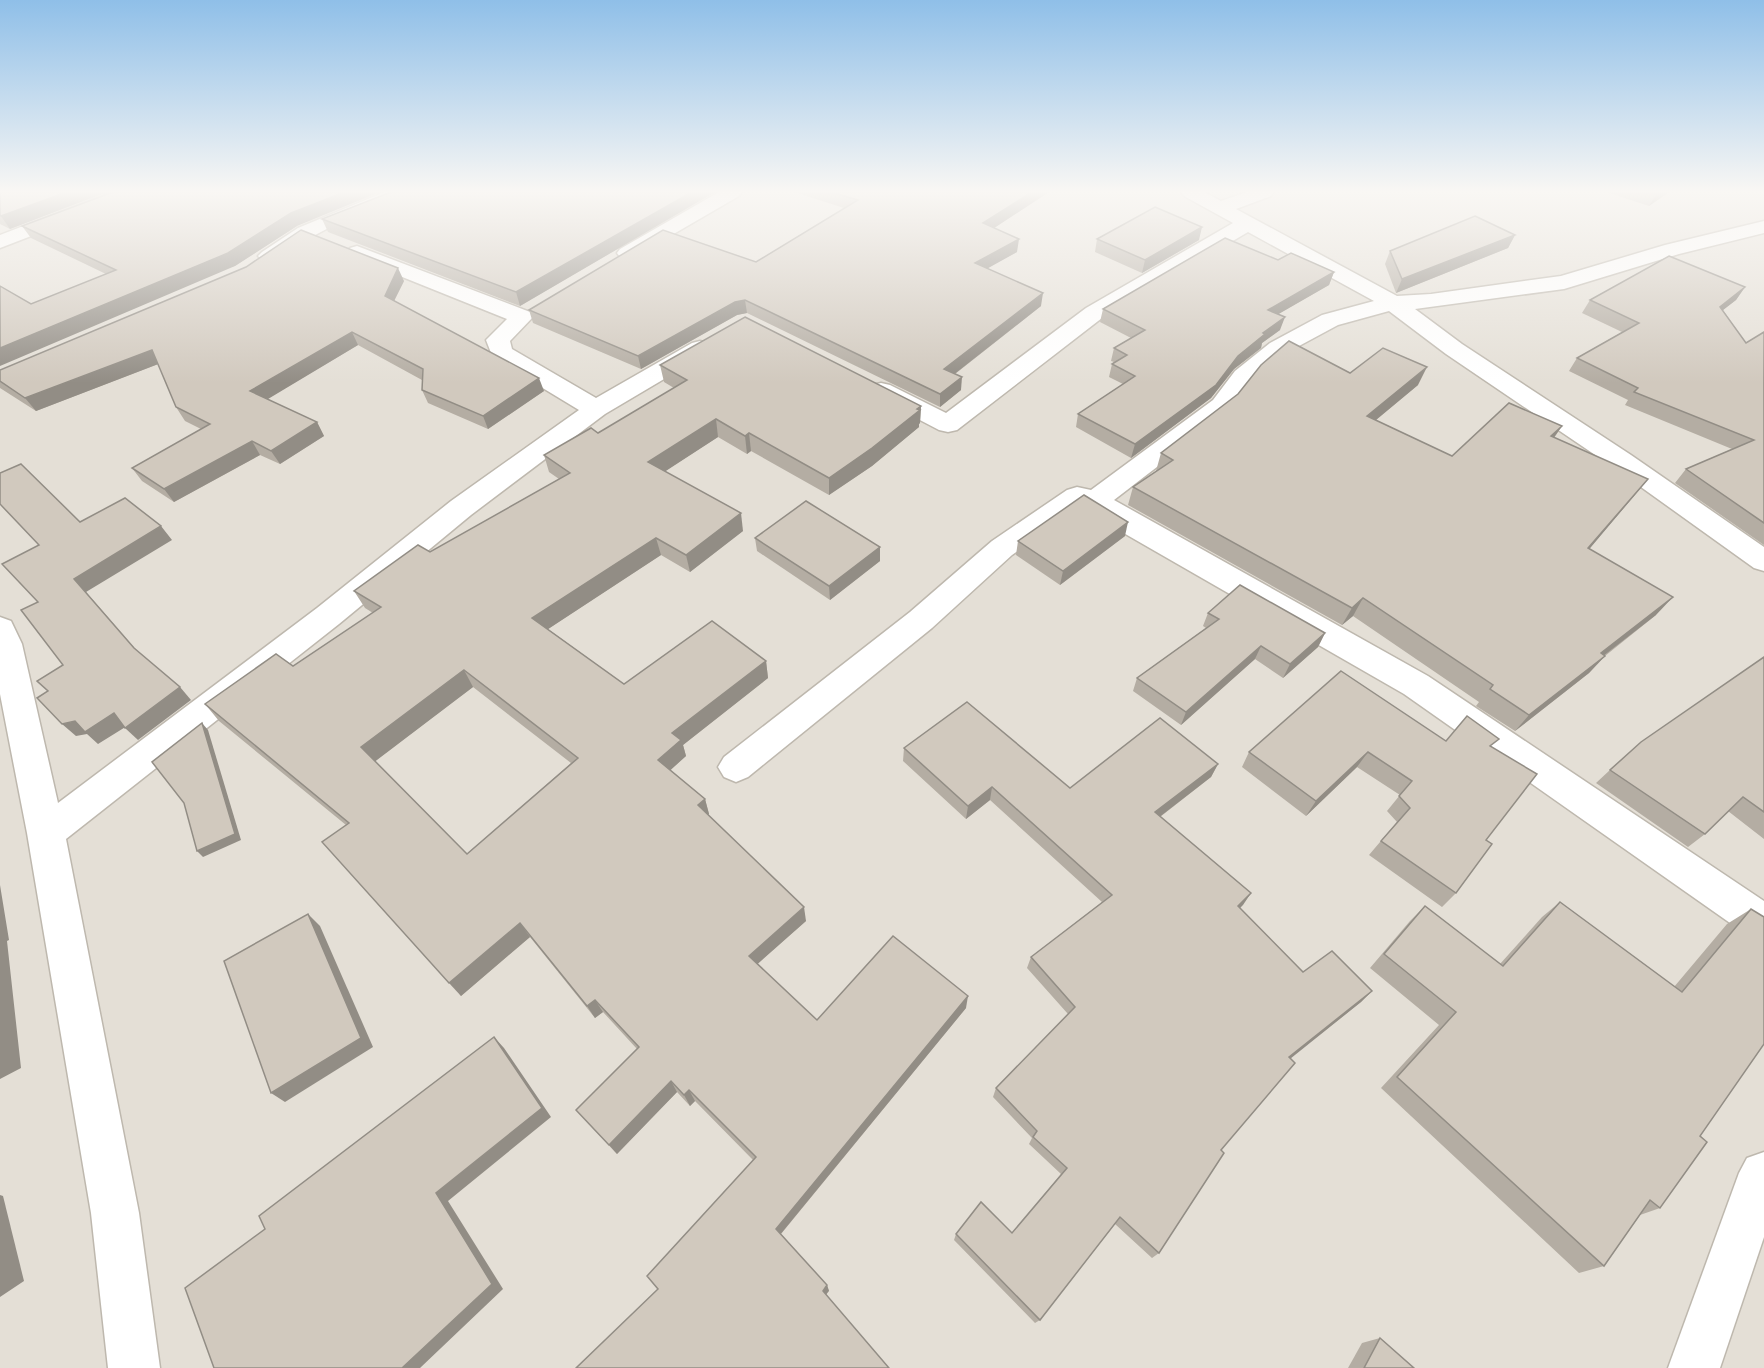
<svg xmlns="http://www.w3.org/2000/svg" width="1764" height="1368" font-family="'PT Sans Narrow',sans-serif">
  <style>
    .residential { fill: #e4dfd6 }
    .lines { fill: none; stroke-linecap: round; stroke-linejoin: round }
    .minor-casing { stroke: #beb8ae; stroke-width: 3 }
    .minor { fill: #fff; fill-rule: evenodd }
    .wall { fill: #b4ada3; fill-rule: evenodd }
    .shaded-wall { fill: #928d85 }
    .building { fill: #d1c9be; stroke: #928d85; stroke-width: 1.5; fill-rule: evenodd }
  </style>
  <rect width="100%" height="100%" fill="#f1eee7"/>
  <rect class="residential" x="0" y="192" width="1764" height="1176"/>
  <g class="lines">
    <defs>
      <g id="minor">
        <path d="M112,192H138L135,196L0,248V235Z"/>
        <path d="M385,192H412L409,196C373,209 334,222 302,243C290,251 277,264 262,260L258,256L262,252L298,228Z"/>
        <path d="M719,192H742L739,196L634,257L627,259L620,257L617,253L620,249Z"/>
        <path d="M1181,192H1204L1221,201L1247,192H1273L1271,196L1236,209L1397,296L1431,294L1561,276L1665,245L1764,221V233L1679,254L1564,289L1415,309L1462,344L1631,455L1764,547V571L1754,568L1613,467L1446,354L1389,311L1338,325L1286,353L1253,381L1231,410L1114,500L1428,676L1764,901V943L1750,937L1404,694L1101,520L1087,507L1082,506L1012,555L932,628L748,777L736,782L724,777L718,767L724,757L910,612L992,541L1067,490L1077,487L1091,490L1213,400L1235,371L1270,343L1322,315L1374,301L1248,232L1102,318L957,430L948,432L939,430L872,395L869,390L872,385L881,383L890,385L946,413L1086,308L1233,223L1184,196Z"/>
        <path d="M357,246L530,312L533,317L510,341L512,349L596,398L692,343L700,341L708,343L712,348L708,353L605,414L471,515L339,624L66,839L139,1213L160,1368H108L91,1213L27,833L0,694V617L11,621L22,644L58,803L317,608L451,501L579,410L493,358L486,340L507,319L350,256L347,252L350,248Z"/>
        <path d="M1764,1152V1237L1720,1368H1668L1739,1173L1747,1158Z"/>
      </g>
    </defs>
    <use href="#minor" class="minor-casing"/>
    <use href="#minor" class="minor"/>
  </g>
  <g class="wall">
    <path d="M0,192H107L10,229L0,224Z"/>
    <path d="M391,192H715L520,306L328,232L322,219Z"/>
    <path d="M794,192H1049L994,228L1017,252L987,268L1041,306L955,374L961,390L940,407L747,313L737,315L641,369L533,323L529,310L756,262L844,208Z"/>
    <path d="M1606,192H1669L1649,206Z"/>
    <path d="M22,226H297L235,266L31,304L106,274L31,238Z"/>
    <path d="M1515,235L1508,248L1396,293L1385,264L1390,251Z"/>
    <path d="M1097,239L1199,240L1142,273L1095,252Z"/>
    <path d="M1278,260L1334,272L1329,285L1278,314L1280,330L1262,343L1261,348L1234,369L1211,398L1131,458L1076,427L1078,414L1123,384L1109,377L1112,364L1114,362L1111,361L1114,348L1131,338L1100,322L1103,309Z"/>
    <path d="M404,281L394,301L544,391L488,429L428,403L422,390V380L358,345L267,399L317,422L324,436L280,464L260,455L174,502L142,481L132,468L201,429L185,421L176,407L158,364L36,411L0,388V370Z"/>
    <path d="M1745,287L1736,300L1723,310L1746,343L1764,332V545L1675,483L1686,469L1732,449L1625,405L1628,400L1569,371L1577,358L1622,332L1582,313L1590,300Z"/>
    <path d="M660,365L921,406L920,423L919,424V427L872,466L829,495L751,451L747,454L718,437L665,471L743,531L690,572L661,555L548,629L624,684L766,661L768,678L683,745L686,756L670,770L705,799L709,814L708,815L806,921L757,964L817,1020L966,1008L781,1234L827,1285L829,1291L658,1289L753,1160L695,1101L690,1106L677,1092L617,1154L585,1120L637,1049L603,1012L595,1018L530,937L461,996L346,825L219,721L205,704L293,666L373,613L365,608L354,591L430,552L559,479L549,472L544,455L598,433L674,388L664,382ZM473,687L571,763L467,854L375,761Z"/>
    <path d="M1350,373L1418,385L1376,420L1452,456L1562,426L1554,438L1648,479L1589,549L1656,615L1605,656L1589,673L1515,731L1476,706L1479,702L1353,616L1342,625L1128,505L1133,487L1156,471L1161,453Z"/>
    <path d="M1125,536L1060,585L1016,555L1018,541Z"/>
    <path d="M755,538L880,547V561L830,600L757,551Z"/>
    <path d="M1208,613L1325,633L1318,647L1283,678L1255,659L1181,725L1133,691L1137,678L1206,628L1203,626Z"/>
    <path d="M1764,657V839L1728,811L1705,834L1688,847L1596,783L1610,770Z"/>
    <path d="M1446,741L1492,747L1486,840L1456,893L1442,907L1369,855L1397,822L1387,811L1400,795L1357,767L1306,816L1242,767L1249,752Z"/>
    <path d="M904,748L1070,788L1218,764L1211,777L1160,817L1251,893L1240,908L1303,972L1372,991L1361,1002L1290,1058L1221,1150L1159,1253L1152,1258L1115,1224L1040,1320L1035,1323L954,1240L956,1234L1012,1233L1061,1174L1029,1144L1032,1138L993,1097L996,1088L1068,1014L1027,968L1031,957L1102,902L990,800L966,819L903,761Z"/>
    <path d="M1560,902L1674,987L1727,924L1751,909L1700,1136L1660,1208L1640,1215L1604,1266L1579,1273L1381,1088L1439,1025L1370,968L1410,921L1425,906L1500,964L1542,917Z"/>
    <path d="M1380,1338L1414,1368H1348L1362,1343Z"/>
  </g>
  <g class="shaded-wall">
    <path d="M67,192H107L10,229L1,216Z"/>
    <path d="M345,192H380L297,226L235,266L0,366V348L291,213Z"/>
    <path d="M692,192H715L520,306L516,292Z"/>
    <path d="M1032,192H1049L982,236L983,223Z"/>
    <path d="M1658,192H1669L1649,206Z"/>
    <path d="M1202,227L1199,240L1142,273L1145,260Z"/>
    <path d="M1515,235L1508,248L1396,293L1402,279Z"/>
    <path d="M1019,239L1017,252L974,276L975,263Z"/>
    <path d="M398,268L404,281L390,309L385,296Z"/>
    <path d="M1334,272L1329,285L1263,323L1268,310Z"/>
    <path d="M1745,287L1736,300L1710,320L1720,307Z"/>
    <path d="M1043,293L1041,306L943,383L944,369Z"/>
    <path d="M745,300L747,313L737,315L641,369L638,356L735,302Z"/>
    <path d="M1285,317L1280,330L1262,343L1261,348L1234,369L1211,398L1131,458L1135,444L1238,356L1263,333Z"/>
    <path d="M352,332L358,345L258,405L250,391Z"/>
    <path d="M152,350L161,363L36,411L25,398Z"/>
    <path d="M1427,367L1418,385L1359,434L1367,416Z"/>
    <path d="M962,377L961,390L940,407V394Z"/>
    <path d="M539,378L544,391L488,429L483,416Z"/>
    <path d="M921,406L920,423L919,424V427L872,466L829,495V478Z"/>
    <path d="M716,419L718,437L652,480L648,462Z"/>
    <path d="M317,422L324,436L280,464L271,451Z"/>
    <path d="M1562,426L1550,443L1551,436Z"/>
    <path d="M749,433L751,451L747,454L745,436Z"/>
    <path d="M252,441L260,455L174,502L164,489Z"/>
    <path d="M1648,479L1634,496L1575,566L1588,548Z"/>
    <path d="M741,513L743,531L690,572L686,555Z"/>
    <path d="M1128,522L1125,536L1060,585L1063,571Z"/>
    <path d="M161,526L172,540L86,592L146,661L74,579Z"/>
    <path d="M656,538L661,555L539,635L532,618Z"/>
    <path d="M880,547V561L830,600L829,586Z"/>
    <path d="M1673,597L1656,615L1585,670L1601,653Z"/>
    <path d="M1363,598L1353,616L1342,625L1352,608Z"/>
    <path d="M1325,633L1318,647L1283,678L1290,664Z"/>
    <path d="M1261,646L1255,659L1181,725L1186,712Z"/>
    <path d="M1605,656L1589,673L1515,731L1529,715Z"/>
    <path d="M766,661L768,678L683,745L686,756L664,776L658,760L672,733Z"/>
    <path d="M464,670L473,687L373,763L361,747Z"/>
    <path d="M180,687L191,700L138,740L125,728Z"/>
    <path d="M114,713L127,726L98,744L87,734L76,736L62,724Z"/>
    <path d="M202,723L208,730L241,840L203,857L197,851Z"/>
    <path d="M1368,752L1357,767L1306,816L1316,801Z"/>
    <path d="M1218,764L1211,777L1149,825L1155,812Z"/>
    <path d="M992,787L990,800L966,819L968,806Z"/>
    <path d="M705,799L709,814L702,820L698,805Z"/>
    <path d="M0,885L9,940L7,941L21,1068L0,1079Z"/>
    <path d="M1251,893L1243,905L1231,917L1238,906Z"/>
    <path d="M804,907L806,921L752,969L749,956Z"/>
    <path d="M308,914L320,926L373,1047L285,1102L271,1093Z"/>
    <path d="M520,923L530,937L461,996L449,983Z"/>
    <path d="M1372,991L1361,1002L1280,1067L1289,1057Z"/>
    <path d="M968,996L966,1008L779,1236L776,1229Z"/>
    <path d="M595,1000L603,1012L595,1018L587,1006Z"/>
    <path d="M494,1037L504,1048L551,1117L448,1201L503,1289L420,1368H402L436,1193Z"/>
    <path d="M671,1081L677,1092L617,1154L609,1145Z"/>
    <path d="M689,1090L695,1101L690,1106L684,1095Z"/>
    <path d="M0,1195L3,1196L24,1281L0,1297Z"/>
    <path d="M827,1285L829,1291L825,1296L823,1291Z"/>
  </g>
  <g class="building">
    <path d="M0,192H67L1,216L0,215Z"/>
    <path d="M113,192H345L291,213L228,253L0,348V286L31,304L116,270L22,226Z"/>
    <path d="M391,192H692L516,292L322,219Z"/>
    <path d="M831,192H1032L983,223L1019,239L975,263L1043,293L944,369L962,377L940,394L745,300L735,302L638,356L529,310L663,230L756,262L858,200Z"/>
    <path d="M1155,207L1202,227L1145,260L1097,239Z"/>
    <path d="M1475,216L1515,235L1402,279L1390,251Z"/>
    <path d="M301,230L398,268L385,296L539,378L483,416L422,390L423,369L352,332L250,391L317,422L271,451L252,441L164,489L132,468L210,424L176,407L152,350L25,398L0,381V370L246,267Z"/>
    <path d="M1225,238L1278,260L1291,253L1334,272L1268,310L1285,317L1263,333L1265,334L1238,356L1216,385L1135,444L1078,414L1135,376L1112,364L1127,355L1114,348L1145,330L1103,309Z"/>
    <path d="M1669,256L1745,287L1720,307L1746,343L1764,332V523L1686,469L1754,440L1634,392L1638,388L1577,358L1639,323L1590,300Z"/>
    <path d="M745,317L921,406L917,409L920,410L872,448L829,478L749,433L745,436L716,419L648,462L741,513L686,555L656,538L532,618L624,684L712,621L766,661L672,733L681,740L658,760L705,799L698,805L804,907L749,956L817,1020L893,936L968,996L776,1229L827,1285L823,1291L889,1368H576L658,1289L647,1276L756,1157L689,1090L684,1095L671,1081L609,1145L576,1110L639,1047L595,1000L587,1006L520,923L449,983L322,842L349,823L205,704L276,654L293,666L381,607L354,591L418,545L430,552L570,473L544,455L591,428L598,433L687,380L660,365ZM464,670L578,758L467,854L361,747Z"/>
    <path d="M1289,341L1350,373L1383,348L1427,367L1367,416L1452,456L1509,403L1562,426L1551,436L1648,479L1588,548L1673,597L1601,653L1605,656L1529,715L1490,689L1493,685L1363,598L1352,608L1133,487L1173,460L1161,453L1238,394L1261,365Z"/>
    <path d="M21,464L80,522L125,498L161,526L74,579L134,648L180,687L125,728L114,713L85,732L75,721L62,724L37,698L48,691L37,681L63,665L21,610L38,602L2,564L39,545L0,504V473Z"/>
    <path d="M1084,495L1128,522L1063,571L1018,541Z"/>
    <path d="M806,501L880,547L829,586L755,538Z"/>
    <path d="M1240,585L1325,633L1290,664L1261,646L1186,712L1137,678L1219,619L1208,613Z"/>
    <path d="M1764,657V812L1743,797L1705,834L1610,770L1641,742Z"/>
    <path d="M1341,671L1446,741L1467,716L1499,739L1490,746L1537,774L1486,840L1492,844L1456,893L1381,841L1410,808L1399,796L1412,781L1368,752L1316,801L1249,752Z"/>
    <path d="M967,702L1070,788L1160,718L1218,764L1155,812L1251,893L1238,906L1303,972L1332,951L1372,991L1289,1057L1295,1063L1221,1150L1224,1153L1159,1253L1120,1217L1040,1320L956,1234L981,1202L1012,1233L1067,1168L1033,1137L1037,1131L996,1088L1075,1007L1031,957L1112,895L992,787L968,806L904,748Z"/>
    <path d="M202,723L235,834L197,851L184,803L152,762Z"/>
    <path d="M1560,902L1682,992L1751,909L1764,917V1044L1700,1136L1707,1142L1660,1208L1650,1200L1604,1266L1397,1077L1456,1012L1384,954L1425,906L1503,966Z"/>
    <path d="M308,914L361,1038L271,1093L224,961Z"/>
    <path d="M494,1037L542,1108L436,1193L492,1284L402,1368H214L185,1288L265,1229L259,1216Z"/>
    <path d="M1380,1338L1414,1368H1364Z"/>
  </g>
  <linearGradient id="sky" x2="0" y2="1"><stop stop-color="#8fbfe8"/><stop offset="0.5" stop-color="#f9f7f4"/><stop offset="1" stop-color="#f9f7f4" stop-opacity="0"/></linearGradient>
  <rect width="1764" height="383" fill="url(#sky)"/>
</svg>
